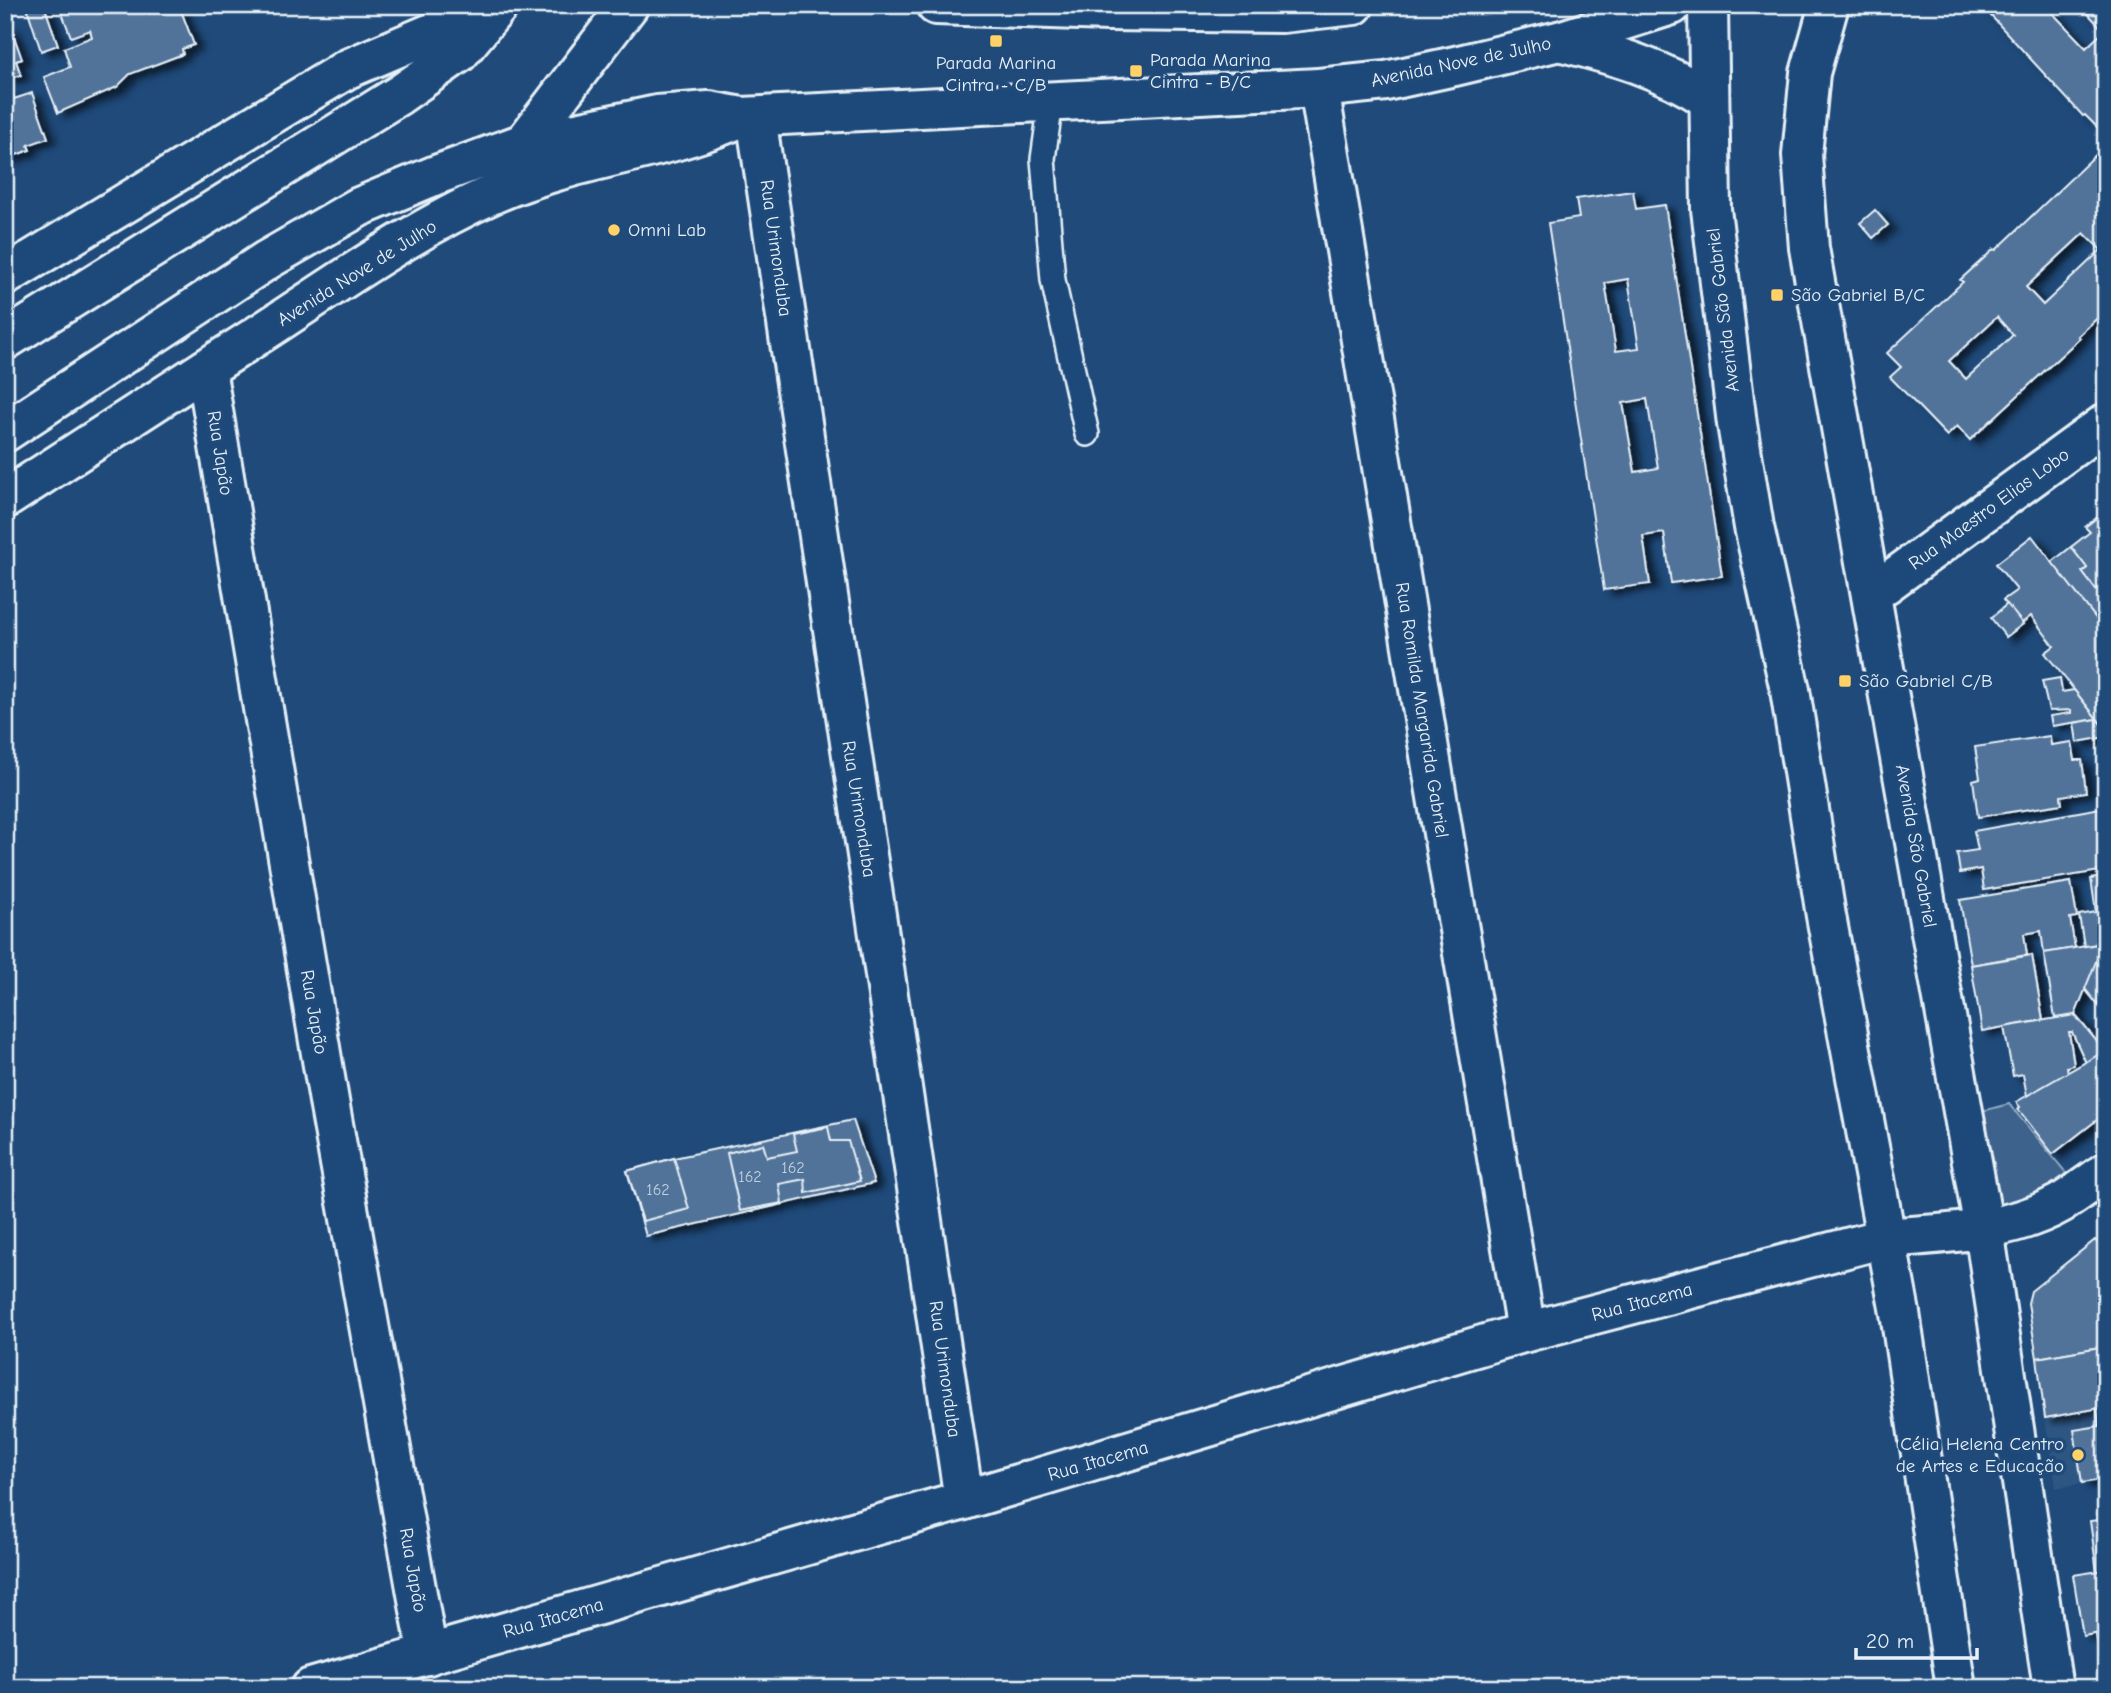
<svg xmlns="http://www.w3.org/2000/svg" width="2111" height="1693" font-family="'Comic Neue',sans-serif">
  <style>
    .built { fill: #2e5683 }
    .green { fill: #3c628c; stroke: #92aac2; stroke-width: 2 }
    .building { fill: #517399; stroke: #e8f1f8; stroke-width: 2; fill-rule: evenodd; filter: url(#shadow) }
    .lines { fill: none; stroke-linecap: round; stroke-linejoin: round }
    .lane-casing { stroke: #e8f1f8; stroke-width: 28 }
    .street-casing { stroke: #e8f1f8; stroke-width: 44 }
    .secondary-casing { stroke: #e8f1f8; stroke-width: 44 }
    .primary-casing { stroke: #e8f1f8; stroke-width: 44 }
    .lane { stroke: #1f4a7a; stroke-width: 23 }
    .street { stroke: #1f4a7a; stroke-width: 38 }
    .secondary { stroke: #1f4a7a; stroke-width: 38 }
    .primary { stroke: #1f4a7a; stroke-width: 38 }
    .poi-dot { fill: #ffd166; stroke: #1f4a7a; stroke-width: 2.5 }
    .labels { text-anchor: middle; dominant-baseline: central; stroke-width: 7; stroke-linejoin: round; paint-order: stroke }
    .number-label { font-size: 16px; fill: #c2d2e0 }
    .poi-label { font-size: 19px; fill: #e8f1f8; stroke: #1f4a7a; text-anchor: start }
    .street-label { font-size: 19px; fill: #e8f1f8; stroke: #1f4a7a }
  </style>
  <defs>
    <filter id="shadow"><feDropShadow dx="8" dy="4.5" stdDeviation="3.5" flood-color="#0009"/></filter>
  </defs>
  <rect width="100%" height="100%" fill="#1f4a7a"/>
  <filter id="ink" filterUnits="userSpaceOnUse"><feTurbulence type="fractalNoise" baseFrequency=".0143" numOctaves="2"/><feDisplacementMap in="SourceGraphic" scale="14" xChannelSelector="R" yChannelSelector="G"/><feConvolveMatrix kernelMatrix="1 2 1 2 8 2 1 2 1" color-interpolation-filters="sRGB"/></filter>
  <g filter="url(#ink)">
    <path class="built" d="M2106,1407V1479L2056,1488L2045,1418Z"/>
    <path class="green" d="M2009,1104L2073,1181L1988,1217L1971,1114Z"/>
    <g class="building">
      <path d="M35,5H44L58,45L41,51L27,8Z"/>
      <path d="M59,5H179L194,45L182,49L183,54L130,74L117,87L58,113L44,77L70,67L64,48L92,37L90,30L71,37Z"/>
      <path d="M1981,5H2045L2086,48L2104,31L2080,5H2106V136L2085,115L2083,116Z"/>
      <path d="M11,28L22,59L16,61L21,75L5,80V29Z"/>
      <path d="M12,92L14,99L32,93L48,138L28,145L30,150L5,159V94Z"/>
      <path d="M2106,145V310L2078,336L2080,338L1970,440L1957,426L1947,436L1890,377L1901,367L1887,353L1963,282L1960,280L1994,249L1996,250ZM2084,233L2101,250L2043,305L2026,287ZM1997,317L2013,335L1966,379L1949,361Z"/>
      <path d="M1633,191L1636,209L1665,205L1722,576L1671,583L1664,533L1643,536L1650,584L1604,590L1548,223L1579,218L1576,199ZM1628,279L1639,348L1616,351L1605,283ZM1647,399L1658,468L1635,472L1623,403Z"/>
      <path d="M1875,210L1888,225L1873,238L1860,223Z"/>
      <path d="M2104,512L2106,586L2104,584L2096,590L2082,572L2087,568L2071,547L2090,532L2085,527Z"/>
      <path d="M2032,536L2106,631V730L2045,653L2054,646L2031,616L2022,623L2003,600L2017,590L1996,564Z"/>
      <path d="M2071,547L2087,568L2082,572L2096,590L2104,584L2106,586V631L2052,562Z"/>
      <path d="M2007,604L2023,624L2006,637L1991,618Z"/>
      <path d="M2060,678L2062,692L2074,690L2097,719L2052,726L2050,716L2071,713V710L2049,711L2042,681Z"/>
      <path d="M2097,719L2106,730V737L2077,742L2074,723Z"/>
      <path d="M2050,736L2051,745L2072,742L2075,760H2082L2086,792L2061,796L2062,804L1978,817L1973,780L1980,778L1975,747Z"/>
      <path d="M2106,807V870L1984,890L1981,869L1960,873L1957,853L1978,850L1974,831Z"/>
      <path d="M2106,876V937L2104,943L2084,946L2079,915L2096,912L2091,879Z"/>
      <path d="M2071,882L2077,917L2070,918L2075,948L2044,953L2041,931L2024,934L2027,955L1971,965L1960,900Z"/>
      <path d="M2104,943L2075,1015L2055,1018L2044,953Z"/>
      <path d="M2032,955L2043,1020L1982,1031L1971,965Z"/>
      <path d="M2097,959L2106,965V1015L2085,989Z"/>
      <path d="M2075,1015L2105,1051L2086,1063L2072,1032H2069L2074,1065L2067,1067L2068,1073L2027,1096L2023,1074L2013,1076L2004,1027Z"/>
      <path d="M2105,1051L2106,1113L2053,1154L2018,1109L2020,1107L2016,1102Z"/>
      <path d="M853,1120L874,1183L646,1236L627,1171L674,1158Z"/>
      <path d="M828,1127L831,1141H848L860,1181L806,1193L805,1179L779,1184L782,1203L740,1211L727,1153L763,1144L767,1157L797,1151L793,1134Z"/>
      <path d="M674,1158L689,1209L643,1221L627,1171Z"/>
      <path d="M2095,1240L2106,1253V1346L2037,1358L2028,1303L2031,1291Z"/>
      <path d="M2106,1346V1407L2045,1418L2037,1358Z"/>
      <path d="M2106,1407V1425L2099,1426L2097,1409Z"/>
      <path d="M2106,1425V1479L2082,1483L2074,1430Z"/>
      <path d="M2106,1519V1570L2097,1572L2090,1521Z"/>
      <path d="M2106,1570V1632L2083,1636L2073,1575Z"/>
      <path d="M2106,1632V1688H2105L2096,1634Z"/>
    </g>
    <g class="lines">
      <defs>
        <path id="lane" d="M1051,102L1043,159L1053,280L1087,434"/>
        <g id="street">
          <path d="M1319,88L1526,1332"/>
          <path d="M756,117L964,1500"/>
          <path d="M524,143L629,5"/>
          <path d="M206,369L330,1107L428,1655"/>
          <path d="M311,1688L964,1500L1526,1332L1885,1238"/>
        </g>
        <g id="secondary">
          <path d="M1872,594L2106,423"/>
          <path d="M1885,1238C1943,1233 2009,1233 2061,1203C2076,1194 2091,1182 2106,1172"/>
        </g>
        <g id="primary">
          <path d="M936,5L1108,11L1282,13L1354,5"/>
          <path d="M1708,5L1711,209L1737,424L1754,527L1790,690L1826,916L1900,1313L1956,1688"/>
          <path d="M1829,5L1810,73L1802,155L1809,248L1984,1229L2053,1688"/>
          <path d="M1559,41C1614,55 1661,68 1709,99"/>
          <path d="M5,276L347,69L495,6"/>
          <path d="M5,340L399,95L459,53L499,5"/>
          <path d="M5,432L267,260L359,207L436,175L524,143L657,115L709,111L742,117L1319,88L1386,81L1455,66L1559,41L1672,5"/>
          <path d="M5,499C94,441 184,384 272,326C344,279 416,228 495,193C572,159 656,153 733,121"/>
        </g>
      </defs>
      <use href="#lane" class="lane-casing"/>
      <use href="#street" class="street-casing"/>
      <use href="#secondary" class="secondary-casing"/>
      <use href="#primary" class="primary-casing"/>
      <use href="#lane" class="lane"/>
      <use href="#street" class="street"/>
      <use href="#secondary" class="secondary"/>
      <use href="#primary" class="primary"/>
    </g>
  </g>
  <g class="poi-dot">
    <rect x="989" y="34" width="14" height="14" rx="3.5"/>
    <rect x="1129" y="64" width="14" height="14" rx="3.5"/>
    <circle cx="614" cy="230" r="7"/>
    <rect x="1770" y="288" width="14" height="14" rx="3.5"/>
    <rect x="1838" y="674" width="14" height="14" rx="3.5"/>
    <circle cx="2078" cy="1455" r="7"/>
  </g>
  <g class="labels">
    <g class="number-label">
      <text x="793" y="1168">162</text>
      <text x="750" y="1177">162</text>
      <text x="658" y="1190">162</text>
    </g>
    <g class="poi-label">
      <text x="1150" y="60">Parada Marina<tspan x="1150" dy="22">Cintra - B/C</tspan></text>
      <text x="996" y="63" text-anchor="middle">Parada Marina<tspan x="996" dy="22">Cintra - C/B</tspan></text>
      <text x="628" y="230">Omni Lab</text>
      <text x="1791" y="295">São Gabriel B/C</text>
      <text x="1859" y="681">São Gabriel C/B</text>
      <text x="2064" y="1444" text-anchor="end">Célia Helena Centro<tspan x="2064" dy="22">de Artes e Educação</tspan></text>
    </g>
    <g class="street-label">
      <text transform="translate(1461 62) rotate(-12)">Avenida Nove de Julho</text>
      <text transform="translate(776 248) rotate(82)">Rua Urimonduba</text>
      <text transform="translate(357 273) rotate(-32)">Avenida Nove de Julho</text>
      <text transform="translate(1723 310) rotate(-97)">Avenida São Gabriel</text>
      <text transform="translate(220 453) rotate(81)">Rua Japão</text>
      <text transform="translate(1989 509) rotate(-36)">Rua Maestro Elias Lobo</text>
      <text transform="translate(1422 710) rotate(81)">Rua Romilda Margarida Gabriel</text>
      <text transform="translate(859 809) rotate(81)">Rua Urimonduba</text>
      <text transform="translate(1916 846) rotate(80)">Avenida São Gabriel</text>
      <text transform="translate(314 1012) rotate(80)">Rua Japão</text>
      <text transform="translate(1642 1302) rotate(-15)">Rua Itacema</text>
      <text transform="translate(945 1369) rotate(82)">Rua Urimonduba</text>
      <text transform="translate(1098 1461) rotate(-16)">Rua Itacema</text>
      <text transform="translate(413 1570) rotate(80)">Rua Japão</text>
      <text transform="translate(553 1618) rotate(-16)">Rua Itacema</text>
    </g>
  </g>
  <rect width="2111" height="1693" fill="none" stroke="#1f4a7a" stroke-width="28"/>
  <rect x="14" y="14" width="2083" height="1665" fill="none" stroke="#e8f1f8" stroke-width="2.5" filter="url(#ink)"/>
  <path d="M1856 1648v10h121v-10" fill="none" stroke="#e8f1f8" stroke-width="3.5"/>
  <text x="1866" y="1648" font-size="21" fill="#e8f1f8" stroke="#1f4a7a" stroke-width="5" paint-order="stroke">20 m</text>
</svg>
